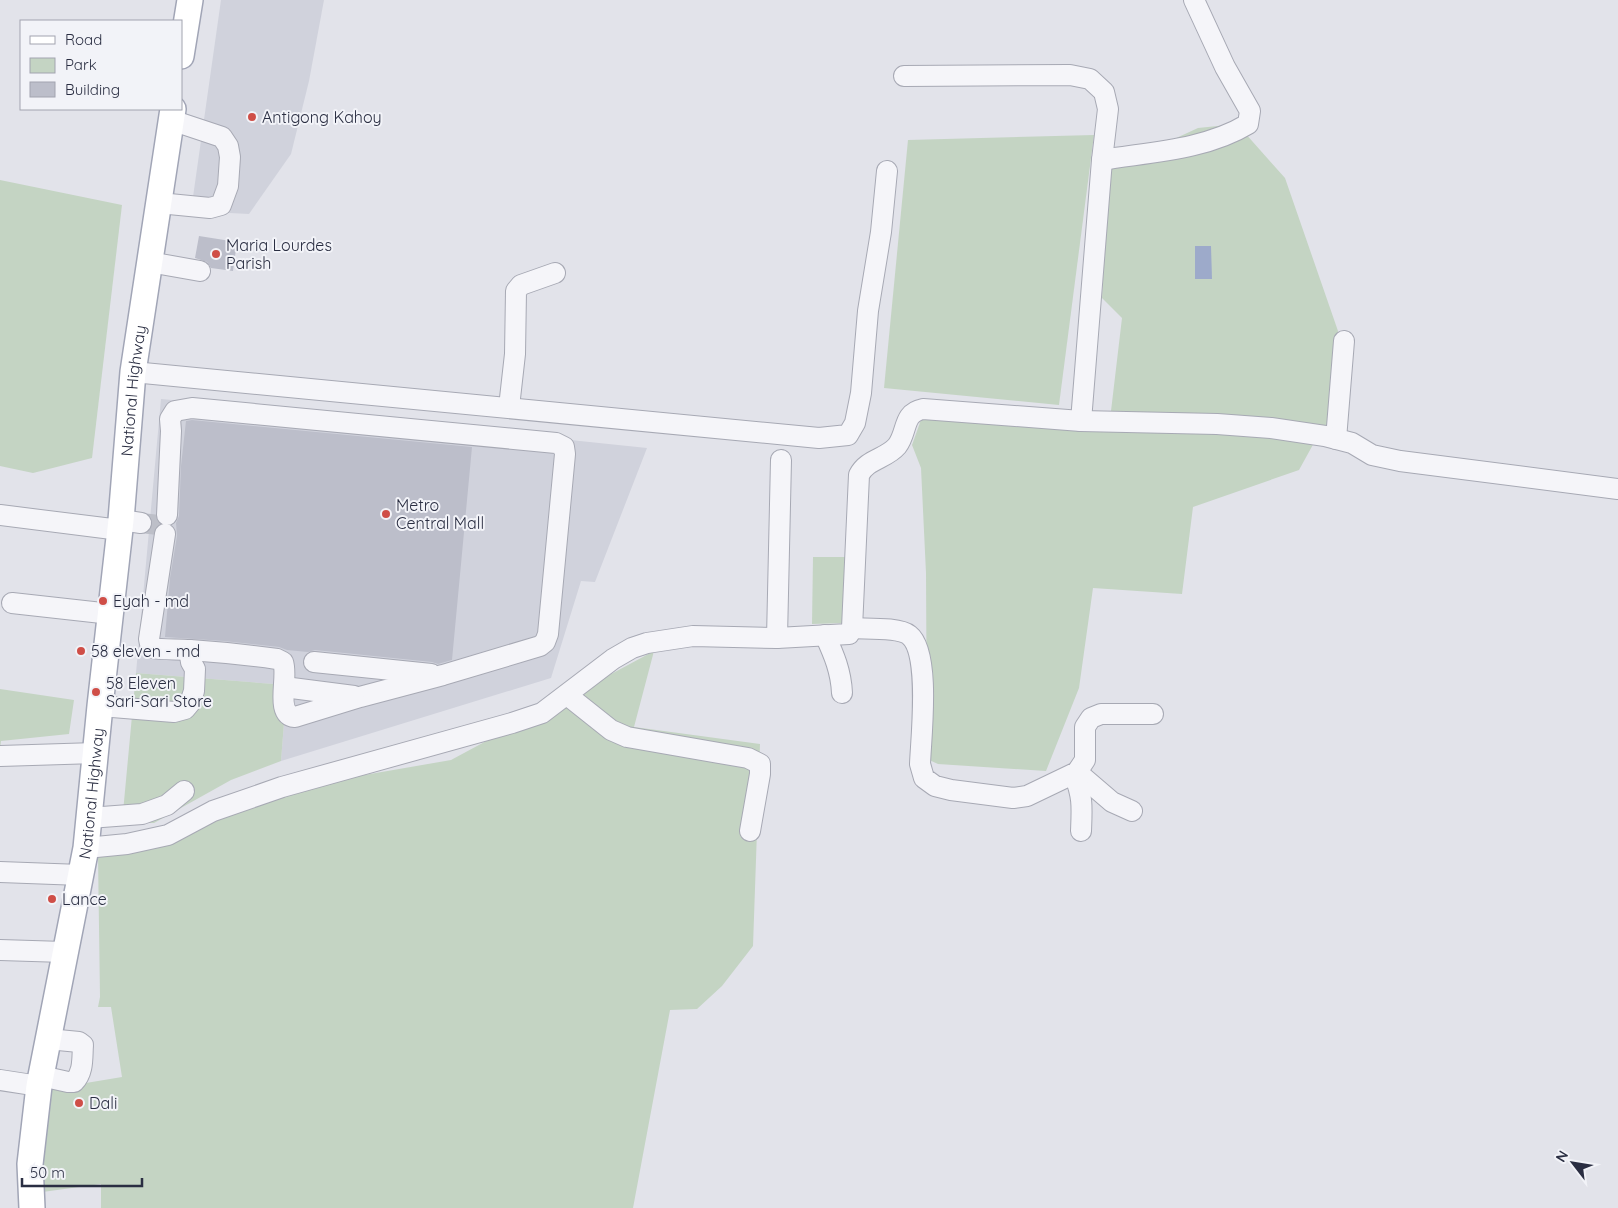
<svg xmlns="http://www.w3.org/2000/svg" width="1618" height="1208" font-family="Quicksand,sans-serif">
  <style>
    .built { fill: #d0d2dc }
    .green { fill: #c4d4c3 }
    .water { fill: #9daaca }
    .building { fill: #bcbeca }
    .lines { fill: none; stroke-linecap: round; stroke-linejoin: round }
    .minor-tunnel { stroke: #bdbfc8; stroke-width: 20; stroke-dasharray: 20 10; stroke-linecap: butt }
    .minor-casing { stroke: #a7a9b4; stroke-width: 22 }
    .major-casing { stroke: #a1a5b6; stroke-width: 28 }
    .minor { stroke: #f5f5f9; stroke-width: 20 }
    .major { stroke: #fff; stroke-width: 25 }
    .poi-dot { fill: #cf4e47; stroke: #f2f3f8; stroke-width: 2 }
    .labels { text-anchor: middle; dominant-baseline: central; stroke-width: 4; stroke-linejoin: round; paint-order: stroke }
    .poi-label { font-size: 16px; fill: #2a2e42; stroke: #f2f3f8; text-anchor: start }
    .street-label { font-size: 16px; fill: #2a2e42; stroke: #f2f3f8 }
  </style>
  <rect width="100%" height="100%" fill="#e2e3ea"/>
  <g class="built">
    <path d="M221,0H324L309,81L291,154L249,214L191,211Z"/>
    <path d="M161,399L322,414L647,448L595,582L581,581L551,678L281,761L287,685L136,673Z"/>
  </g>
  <g class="green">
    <path d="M1237,124L1285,178L1338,331L1329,427L1111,411L1122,318L1102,298L1109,169L1198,128Z"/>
    <path d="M1094,135L1059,405L884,388L908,140Z"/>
    <path d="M0,180L122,205L92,458L33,473L0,466Z"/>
    <path d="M922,417L1215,432L1315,441L1299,470L1193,507L1182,594L1093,588L1079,688L1046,771L938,764L927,759L926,573L921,468L912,445Z"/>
    <path d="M813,557H847L846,623L812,624Z"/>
    <path d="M654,651L634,727L760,744L753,946L722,986L697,1009L670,1010L633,1208H101V1184L35,1193L44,1090L122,1077L111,1007H98L100,997L98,856L272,791L451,760Z"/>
    <path d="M136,673L287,685L281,761L231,780L154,823H122Z"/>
    <path d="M0,689L74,700L69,734L1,741L0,749Z"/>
  </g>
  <path class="water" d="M1195,246H1211L1212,279H1195Z"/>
  <g class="building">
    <path d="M199,236L237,242L233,271L211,268L207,262L195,258Z"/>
    <path d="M192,420L472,447L452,660L438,664L432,662L315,650L308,652L287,650L279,647L224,641L165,637L170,578L177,536L176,523L179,516L181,466L186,421Z"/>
  </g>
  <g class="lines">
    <path class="minor-tunnel" d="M141,523L167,526"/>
    <defs>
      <g id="minor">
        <path d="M904,76L1070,75L1090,79L1104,92L1108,109L1102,160L1081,421"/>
        <path d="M1102,160C1150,152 1205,150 1248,124L1250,111L1225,67L1194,0"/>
        <path d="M159,203L210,208L221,205L228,186L230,157L228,146L222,137L171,120"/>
        <path d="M149,262L200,271"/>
        <path d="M133,372L819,438L848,435L855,423L861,393L868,311L881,232L887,171"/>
        <path d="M509,407L515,354L516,291L521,285L555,273"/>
        <path d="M1336,439L1344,341"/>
        <path d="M0,515L120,530"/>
        <path d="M121,520L141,523"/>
        <path d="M165,534L149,639L151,648C164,650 177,649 190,650C219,652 248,655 277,659L283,662C289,677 274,715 295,717L360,697L443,675L540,646L545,642L548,634L565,454L564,447L556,443L192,408L175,411L170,419L171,431L167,515"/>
        <path d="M12,603L111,614"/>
        <path d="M852,628C866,629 899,627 909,635C931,652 921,737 920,764L924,778L935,786L951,790L1013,798L1027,796L1077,772L1085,760V727L1091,718L1101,714H1153"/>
        <path d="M825,635C834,655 841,671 842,693"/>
        <path d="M777,638L781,460"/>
        <path d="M314,662L431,674"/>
        <path d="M284,687L354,696"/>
        <path d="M567,695L611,730L627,737L748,758L760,764V774L750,831"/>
        <path d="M100,706L174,712L185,709L190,703L194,691L195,669L191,662L189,650"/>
        <path d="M0,756L96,753"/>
        <path d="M1077,772L1112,802L1132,811"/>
        <path d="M1074,774C1083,797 1082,807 1081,831"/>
        <path d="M89,818L142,814L167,805L184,791"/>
        <path d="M86,848L127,844L168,835L213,811L282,787L512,723L542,713L613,659L632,648L647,643L693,636L777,638L849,634L852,628L859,475C867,459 886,459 897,446C908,432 902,413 923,409L1081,421L1217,424L1271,428L1325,436L1352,443L1372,455L1400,461L1618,489"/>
        <path d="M0,872L81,875"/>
        <path d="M0,950L64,952"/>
        <path d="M41,1076L68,1082H74C84,1072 82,1057 83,1045L79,1042L48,1039"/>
        <path d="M0,1080L39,1086"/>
      </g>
      <g id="major">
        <path d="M181,56L190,0"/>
        <path id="s1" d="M32,1208L30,1164L39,1086L86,848L100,706L121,520L133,372L173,109"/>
      </g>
    </defs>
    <use href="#minor" class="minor-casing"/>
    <use href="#major" class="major-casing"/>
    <use href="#minor" class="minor"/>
    <use href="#major" class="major"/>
  </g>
  <g class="poi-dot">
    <circle cx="252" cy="117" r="5"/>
    <circle cx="216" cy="254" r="5"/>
    <circle cx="386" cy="514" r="5"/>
    <circle cx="103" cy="601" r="5"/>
    <circle cx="81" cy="651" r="5"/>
    <circle cx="96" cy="692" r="5"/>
    <circle cx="52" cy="899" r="5"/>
    <circle cx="79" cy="1103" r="5"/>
  </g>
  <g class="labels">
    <g class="poi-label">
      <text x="262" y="117">Antigong Kahoy</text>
      <text x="226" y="245">Maria Lourdes<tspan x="226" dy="18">Parish</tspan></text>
      <text x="396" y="505">Metro<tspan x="396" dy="18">Central Mall</tspan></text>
      <text x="113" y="601">Eyah - md</text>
      <text x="91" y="651">58 eleven - md</text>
      <text x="106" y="683">58 Eleven<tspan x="106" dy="18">Sari-Sari Store</tspan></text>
      <text x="62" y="899">Lance</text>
      <text x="89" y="1103">Dali</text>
    </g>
    <g class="street-label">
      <text stroke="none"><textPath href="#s1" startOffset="825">National Highway</textPath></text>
      <text stroke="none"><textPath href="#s1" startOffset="420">National Highway</textPath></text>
    </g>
  </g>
  <rect x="20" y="20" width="162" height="90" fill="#f2f3f8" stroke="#a2a4af"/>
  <rect x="30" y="36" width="25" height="8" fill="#ffffff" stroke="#a2a4af"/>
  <text x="65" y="45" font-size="15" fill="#2a2e42">Road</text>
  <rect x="30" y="58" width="25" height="15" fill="#c4d4c3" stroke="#a2a4af"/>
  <text x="65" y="70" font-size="15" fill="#2a2e42">Park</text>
  <rect x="30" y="82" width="25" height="15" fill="#bcbeca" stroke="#a2a4af"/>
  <text x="65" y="95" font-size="15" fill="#2a2e42">Building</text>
  <g transform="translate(1573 1163) rotate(301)" stroke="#f2f3f8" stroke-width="4" paint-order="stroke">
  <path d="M0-4L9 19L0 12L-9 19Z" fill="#2a2e42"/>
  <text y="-8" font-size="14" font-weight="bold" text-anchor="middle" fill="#2a2e42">N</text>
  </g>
  <path d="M22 1178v8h120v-8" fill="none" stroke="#2a2e42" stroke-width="2.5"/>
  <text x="30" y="1178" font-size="15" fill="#2a2e42" stroke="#f2f3f8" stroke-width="4" paint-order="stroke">50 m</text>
</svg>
